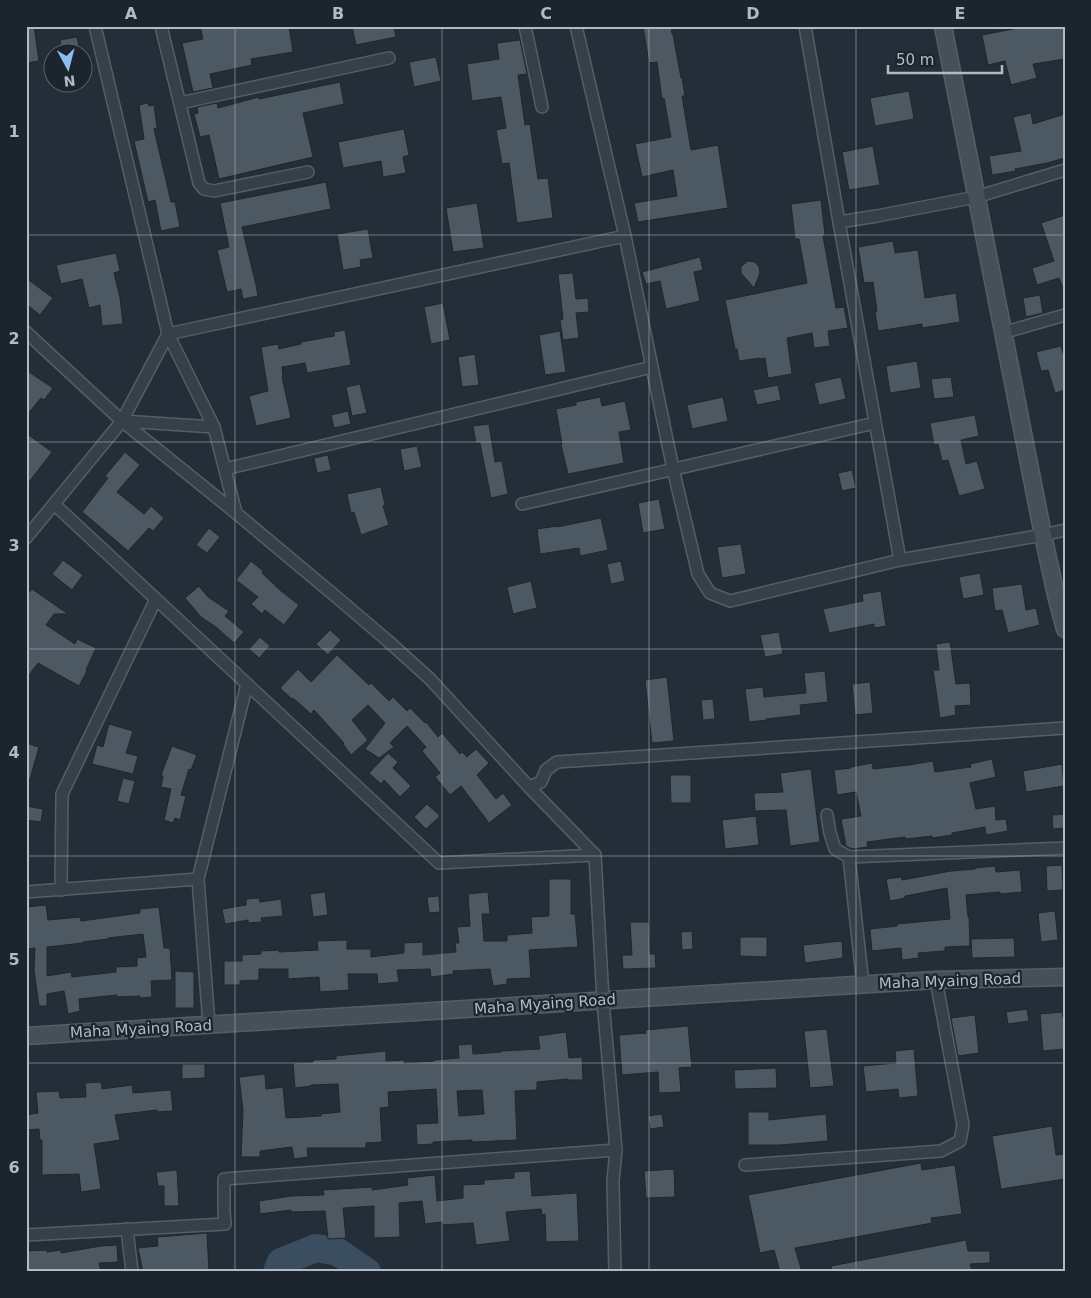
<svg xmlns="http://www.w3.org/2000/svg" width="1091" height="1298" font-family="'DejaVu Sans',sans-serif">
  <style>
    .lines { fill: none; stroke-linecap: round; stroke-linejoin: round }
    .river { stroke: #3a4e60; stroke-width: 28 }
    .building { fill: #4c5963; stroke: #1e272f; fill-rule: evenodd }
    .street-casing { stroke: #555e66; stroke-width: 14 }
    .secondary-casing { stroke: #555e66; stroke-width: 19 }
    .street { stroke: #374048; stroke-width: 11 }
    .secondary { stroke: #45505b; stroke-width: 16 }
    .grid { fill: none; stroke: #b2bbc4; stroke-width: 1; stroke-opacity: 0.55 }
    .labels { text-anchor: middle; dominant-baseline: central; stroke-width: 4.5; stroke-linejoin: round; paint-order: stroke }
    .street-label { font-size: 15px; fill: #b2bbc4; stroke: #1c252d }
    .neatline { fill: none; stroke: #b2bbc4; stroke-width: 2 }
    .grid-label { font-size: 16px; text-anchor: middle; font-weight: bold; fill: #b2bbc4 }
  </style>
  <rect width="100%" height="100%" fill="#232e38"/>
  <g class="lines">
    <path class="river" d="M277,1272L281,1262L316,1248L338,1252L367,1272"/>
  </g>
  <g class="building">
    <path d="M26,26H34L39,61L26,63Z"/>
    <path d="M200,26H289L293,52L251,59L252,65L210,74L213,88L193,92L182,43L203,39Z"/>
    <path d="M352,26H394L396,37L356,45Z"/>
    <path d="M643,26H671L672,34H673L681,78H682L685,96H682L691,150L718,145L728,208L638,222L634,203L677,196L673,170L642,177L635,144L671,137L664,98L662,99L657,62L649,63Z"/>
    <path d="M1028,26H1065V59L1033,64L1037,78L1011,85L1005,61L988,65L982,35Z"/>
    <path d="M77,37L80,52H62L60,40Z"/>
    <path d="M520,40L527,74L518,75L525,125L530,124L538,179L548,178L553,218L517,223L509,163L502,164L496,130L506,128L501,97L472,101L467,64L499,59L497,43Z"/>
    <path d="M436,57L441,81L414,87L409,62Z"/>
    <path d="M340,82L344,104L303,113L313,157L219,179L209,135L200,137L194,114L198,113L197,107L217,103L218,108L259,97V99Z"/>
    <path d="M909,91L914,119L875,126L870,98Z"/>
    <path d="M148,103L149,106L154,105L157,128L154,129L171,202H175L180,227L161,231L155,200L148,202L134,141L144,139L139,105Z"/>
    <path d="M1031,113L1033,124L1065,114V158L1047,163L1015,169L1016,171L992,175L989,156L1021,151L1013,117Z"/>
    <path d="M404,129L409,155L403,157L406,173L383,177L381,161L343,168L338,142Z"/>
    <path d="M873,146L880,185L849,190L842,152Z"/>
    <path d="M326,182L331,209L242,227L256,285L258,296L243,299L241,289L227,292L217,250L229,247L220,203Z"/>
    <path d="M821,200L825,235L823,236L836,308L844,307L848,328L828,331L830,346L814,348L812,333L787,338L792,374L768,378L765,358L760,359V358L739,361L737,349H735L725,300L807,283L799,239H795L791,204Z"/>
    <path d="M477,203L484,248L453,252L446,208Z"/>
    <path d="M1065,215V288H1063L1059,278L1037,285L1032,268L1054,261L1041,223Z"/>
    <path d="M368,229L373,258L360,260L361,267L343,270L337,234Z"/>
    <path d="M893,241L895,253L918,250L925,298L956,293L960,322L922,328V324L878,331L875,312L877,311L873,282L864,283L858,247Z"/>
    <path d="M116,253L120,271L114,273L120,298L123,324L102,326L100,305L89,308L82,279L61,284L56,265Z"/>
    <path d="M700,257L703,270L694,272L700,301L666,309L660,281L646,284L642,272Z"/>
    <path d="M748,261L755,262L759,267L760,273L754,288L741,273V267L743,265Z"/>
    <path d="M573,273L576,299L588,298L589,312L576,313L579,338L563,340L560,320L563,319L558,274Z"/>
    <path d="M26,278L53,298L40,315L26,304Z"/>
    <path d="M1040,295L1043,313L1026,317L1023,298Z"/>
    <path d="M443,303L450,340L431,344L424,307Z"/>
    <path d="M345,330L351,365L307,373L305,363L282,367L283,376L282,377L291,418L256,426L249,396L268,391L261,347L278,344L279,349L301,344V342L334,336V332Z"/>
    <path d="M560,331L566,372L545,375L539,335Z"/>
    <path d="M1061,346L1065,360V390L1055,393L1048,370L1041,371L1036,352Z"/>
    <path d="M475,354L479,385L462,387L458,357Z"/>
    <path d="M917,361L921,388L890,393L886,366Z"/>
    <path d="M26,370L53,388L44,400L41,398L26,416Z"/>
    <path d="M841,377L846,399L819,405L814,383Z"/>
    <path d="M951,377L954,397L934,399L931,379Z"/>
    <path d="M360,384L367,413L352,416L346,387Z"/>
    <path d="M778,385L781,400L757,405L753,390Z"/>
    <path d="M600,397L602,406L625,401L631,430L619,432L624,463L568,474L561,445L562,444L556,409L576,405V402Z"/>
    <path d="M723,397L728,421L692,429L687,405Z"/>
    <path d="M348,411L351,424L334,428L331,415Z"/>
    <path d="M975,415L979,436L961,440L966,464L977,461L985,489L959,496L948,460L942,461L938,444L934,445L930,423Z"/>
    <path d="M489,424L495,462L502,461L508,494L491,498L480,443H476L473,426Z"/>
    <path d="M26,433L52,452L26,486Z"/>
    <path d="M417,446L422,467L404,471L400,449Z"/>
    <path d="M125,452L140,465L117,492L144,514L151,506L164,518L153,531L149,528L128,551L93,521L82,512L108,478L105,476Z"/>
    <path d="M328,455L331,470L317,473L314,458Z"/>
    <path d="M852,470L856,488L842,491L838,473Z"/>
    <path d="M381,487L385,505L383,506L389,525L361,535L354,512L351,513L347,494Z"/>
    <path d="M659,499L665,529L643,533L638,503Z"/>
    <path d="M601,518L608,550L580,556L579,548L540,554L537,529L557,526V527Z"/>
    <path d="M209,528L220,537L207,553L196,545Z"/>
    <path d="M741,544L746,574L722,578L717,547Z"/>
    <path d="M63,560L83,575L72,590L52,574Z"/>
    <path d="M251,561L263,571L262,573L281,591L299,605L284,625L265,610L262,614L251,604L258,597L236,580Z"/>
    <path d="M621,561L625,581L611,584L607,564Z"/>
    <path d="M980,573L984,595L963,599L959,577Z"/>
    <path d="M531,581L537,608L513,614L507,587Z"/>
    <path d="M1022,584L1026,610L1036,608L1040,625L1008,633L1002,610L995,611L992,588Z"/>
    <path d="M199,586L208,597L229,611L225,616L244,632L234,643L216,627L201,617L185,598Z"/>
    <path d="M32,589L68,614H54L46,625L75,644L77,639L96,648L86,670L87,671L79,686L38,663L26,679V596Z"/>
    <path d="M881,591L886,626L874,628V624L829,633L823,609L863,601L862,594Z"/>
    <path d="M330,630L341,640L328,655L316,644Z"/>
    <path d="M779,632L783,654L765,657L760,635Z"/>
    <path d="M260,637L270,646L259,658L249,649Z"/>
    <path d="M950,642L956,684L970,683L971,705L955,706L956,715L940,718L933,670H939L936,644Z"/>
    <path d="M337,655L369,685L371,683L389,701L393,697L407,711L410,708L425,723L426,722L438,737L442,733L460,754L462,752L467,757L476,749L489,763L477,775L496,799L503,793L512,805L489,823L461,786L450,795L435,777L440,773L422,751L426,747L407,726L390,743L394,747L379,758L365,749L385,723L368,705L352,720L368,740L351,755L343,744L344,743L314,710L311,714L293,698L292,699L280,688L298,669L311,682Z"/>
    <path d="M825,671L828,702L800,705L801,715L766,719L767,720L749,722L745,689L763,687L764,697L806,693L804,673Z"/>
    <path d="M667,677L674,741L652,743L645,680Z"/>
    <path d="M870,682L873,713L855,715L852,684Z"/>
    <path d="M713,699L715,719L703,720L701,700Z"/>
    <path d="M109,724L133,731L126,753L138,756L133,774L92,764L97,745L103,747Z"/>
    <path d="M26,743L39,747L30,779H26Z"/>
    <path d="M172,746L197,755L191,770L189,769L181,795L186,796L180,820L175,818L173,823L164,820L171,789L161,787L163,776L161,775Z"/>
    <path d="M388,753L398,762L393,768L411,786L400,797L384,780L381,784L369,773Z"/>
    <path d="M992,759L996,777L970,783L976,809L995,806L996,820L1006,819L1008,831L986,835L985,827L952,833V835L932,838V836L906,839L905,837L867,842L868,847L852,849L846,846L841,819L861,816L856,792L837,795L834,770L851,768V767L872,763L873,769L909,765L933,761L935,772L971,767L970,764Z"/>
    <path d="M1062,764L1064,786L1026,792L1023,771Z"/>
    <path d="M811,769L820,842L790,846L786,810L755,811L754,793L783,792L780,773Z"/>
    <path d="M670,775H691V803H671Z"/>
    <path d="M123,778L135,781L129,804L117,801Z"/>
    <path d="M427,804L440,816L426,829L414,817Z"/>
    <path d="M26,806L43,809L41,822L26,820Z"/>
    <path d="M1065,814V828L1053,829L1052,815Z"/>
    <path d="M756,816L759,845L725,849L722,820Z"/>
    <path d="M1062,865L1063,890L1047,891L1046,866Z"/>
    <path d="M995,866L996,872L1020,870L1022,892L1000,894V892L966,895L968,917H969L970,946L945,947V951L918,953L919,958L902,960L901,948L872,951L870,929L897,926V924L950,919L947,888L905,896V898L890,901L886,879L901,877L902,880L951,871L975,869V868Z"/>
    <path d="M549,879H571V914H575L578,947L529,950L531,978L507,979V984L493,986L490,969L453,971L454,974L431,977L430,969L397,970L399,982L378,984L377,974H348L349,990L320,992L319,977L288,979V969H259V980L240,981V985H224V961H242V955L261,954V951L279,950V952L318,950L317,941L347,940V949H371V957L404,953V943L423,942V955L456,952L455,943H459L457,927L470,926L468,894L488,892L490,914H482L484,941H507V935L532,933L531,917L549,916Z"/>
    <path d="M325,892L328,915L313,917L310,894Z"/>
    <path d="M439,896L440,912L429,913L427,897Z"/>
    <path d="M259,898L260,902L281,899L283,916L261,918L262,922L248,923V920L225,924L222,909L246,905V899Z"/>
    <path d="M46,905L48,920L80,917L81,921L140,913V909L159,907L164,948H170L172,980L151,981L152,997L140,998V996L117,997V995L79,999L80,1011L68,1014L64,991L47,994V1006H39L34,970L35,948L26,949V907ZM143,934L146,957L137,958V966L116,967V972L72,977L71,972L47,976V947L83,943V942L108,939V938Z"/>
    <path d="M1055,911L1058,940L1041,942L1038,913Z"/>
    <path d="M630,922H649L650,954H655L656,968L623,969L622,955H632Z"/>
    <path d="M692,931L693,949L682,950L681,932Z"/>
    <path d="M740,937H767V957L740,956Z"/>
    <path d="M1014,938L1015,957L972,958L971,939Z"/>
    <path d="M842,941L843,958L805,963L803,945Z"/>
    <path d="M175,971L194,972V1008H175Z"/>
    <path d="M1027,1009L1029,1021L1008,1024L1006,1012Z"/>
    <path d="M1062,1012L1063,1018H1065V1049L1043,1051L1040,1014Z"/>
    <path d="M975,1015L979,1053L958,1056L951,1018Z"/>
    <path d="M688,1026L692,1067L679,1068L681,1092L659,1093L658,1072L622,1075L619,1035L646,1033L645,1030Z"/>
    <path d="M827,1029L834,1086L810,1088L804,1031Z"/>
    <path d="M566,1032L569,1058L582,1057L583,1080H568V1079L537,1082V1090L515,1091L517,1140L472,1142V1140L433,1142V1144L417,1145L416,1124L438,1123L436,1089L406,1091L388,1092L389,1107L380,1108L382,1142L366,1143V1148H307L308,1157L294,1159L292,1147L260,1151V1157H241L243,1110L239,1077L265,1074L266,1089L283,1087L286,1118L321,1116V1114L340,1112L338,1084L311,1085V1086L295,1088L293,1063L313,1062V1060L336,1059V1056L386,1051V1061L404,1060V1063L434,1061V1060L459,1058L458,1045L472,1044L473,1054L501,1052V1051L540,1049L538,1036ZM482,1090L484,1114L459,1116L457,1091Z"/>
    <path d="M914,1049L918,1096L899,1098L898,1089L866,1092L863,1066L896,1063L895,1051Z"/>
    <path d="M182,1064H205V1078L182,1079Z"/>
    <path d="M776,1068L777,1088L735,1089L734,1070Z"/>
    <path d="M101,1082L102,1089L132,1085L133,1093L171,1090L173,1111L157,1112V1110L115,1115L120,1140L94,1144L101,1189L81,1192L79,1174L42,1175V1140H40L39,1129L26,1130V1115L38,1113L36,1092L59,1091L60,1098L86,1097L85,1083Z"/>
    <path d="M748,1112H769V1120L826,1114L828,1141L780,1145H748Z"/>
    <path d="M662,1114L664,1127L650,1129L648,1116Z"/>
    <path d="M1052,1126L1056,1155L1065,1154V1179L1001,1189L992,1136Z"/>
    <path d="M921,1163L922,1170L955,1165L962,1214L931,1218L932,1223L795,1248L802,1272H780L774,1250L760,1253L748,1195Z"/>
    <path d="M674,1169L675,1197L646,1198L644,1171Z"/>
    <path d="M177,1170L179,1206H164V1186H158L156,1172Z"/>
    <path d="M530,1171L532,1196L577,1193L579,1241L546,1242L545,1214L542,1215L541,1209L506,1212L510,1241L476,1245L473,1223L442,1225V1222L425,1224L422,1201L399,1203L400,1237L374,1238V1206L343,1208L346,1238L328,1239L325,1211L291,1212V1210L260,1214L259,1201L291,1196L324,1195L323,1190L372,1187V1190L408,1185L407,1178L435,1175L437,1201L463,1198V1185L484,1184V1180L514,1178V1172Z"/>
    <path d="M207,1233L209,1272H143L138,1248L158,1246L157,1237Z"/>
    <path d="M966,1240L968,1251H990V1263L970,1264L972,1272H832L831,1266Z"/>
    <path d="M117,1245L118,1262L99,1263L101,1272H26V1251L47,1250V1252L61,1250V1253L101,1246Z"/>
  </g>
  <g class="lines">
    <defs>
      <g id="street">
        <path d="M95,26L168,334L214,427L236,513"/>
        <path d="M161,26L199,183L204,189L214,191L308,172"/>
        <path d="M525,26L542,107"/>
        <path d="M576,26L625,236L673,469L698,574L710,593L730,601L900,560L1043,535L1065,530"/>
        <path d="M805,26L839,222L877,216L976,197L1065,170"/>
        <path d="M180,103L389,58"/>
        <path d="M839,222L900,560"/>
        <path d="M26,332L122,421L236,513L334,595L388,641L430,679L529,787L595,855L603,1001L616,1150L613,1181L615,1272"/>
        <path d="M1002,333L1065,315"/>
        <path d="M168,334L625,236"/>
        <path d="M122,421L214,427"/>
        <path d="M225,469L652,367"/>
        <path d="M54,504L439,863L595,855"/>
        <path d="M522,504L875,423"/>
        <path d="M26,538L122,421L168,334"/>
        <path d="M529,787L541,782L546,770L557,762L1065,728"/>
        <path d="M827,815L830,833L835,849L849,857"/>
        <path d="M61,890L62,794L156,599"/>
        <path d="M26,892L198,879"/>
        <path d="M863,985L849,857L1065,848"/>
        <path d="M209,1025L198,879L247,684"/>
        <path d="M745,1165L941,1151L960,1141L963,1125L936,980"/>
        <path d="M127,1229L132,1272"/>
        <path d="M26,1235L225,1224L224,1211V1179L616,1150"/>
      </g>
      <g id="secondary">
        <path d="M943,26L1043,535L1056,595L1065,629"/>
        <path d="M26,1036L936,980L1065,977"/>
      </g>
    </defs>
    <use href="#street" class="street-casing"/>
    <use href="#secondary" class="secondary-casing"/>
    <use href="#street" class="street"/>
    <use href="#secondary" class="secondary"/>
  </g>
  <path class="grid" d="M235,26V1272M442,26V1272M649,26V1272M856,26V1272M26,235H1065M26,442H1065M26,649H1065M26,856H1065M26,1063H1065"/>
  <g class="labels">
    <g class="street-label">
      <text transform="translate(950 981) rotate(-2)">Maha Myaing Road</text>
      <text transform="translate(545 1004) rotate(-4)">Maha Myaing Road</text>
      <text transform="translate(141 1029) rotate(-3)">Maha Myaing Road</text>
    </g>
  </g>
  <rect width="1091" height="1298" fill="none" stroke="#1c252d" stroke-width="55"/>
  <g transform="translate(68 68) rotate(173)"><circle r="24" fill="#1c252d" stroke="#586169"/>
  <path d="M0-4L9 19L0 12L-9 19Z" fill="#8dbdee"/>
  <text y="-8" font-size="14" font-weight="bold" text-anchor="middle" fill="#b2bbc4">N</text>
  </g>
  <path d="M888 65v8h114v-8" fill="none" stroke="#b2bbc4" stroke-width="2.5"/>
  <text x="896" y="65" font-size="15" fill="#b2bbc4" stroke="#1c252d" stroke-width="4" paint-order="stroke">50 m</text>
  <rect x="28" y="28" width="1036" height="1242" class="neatline"/>
  <g class="grid-label">
    <text x="131" y="19">A</text>
    <text x="338" y="19">B</text>
    <text x="546" y="19">C</text>
    <text x="753" y="19">D</text>
    <text x="960" y="19">E</text>
    <text x="14" y="137">1</text>
    <text x="14" y="344">2</text>
    <text x="14" y="551">3</text>
    <text x="14" y="758">4</text>
    <text x="14" y="965">5</text>
    <text x="14" y="1173">6</text>
  </g>
</svg>
